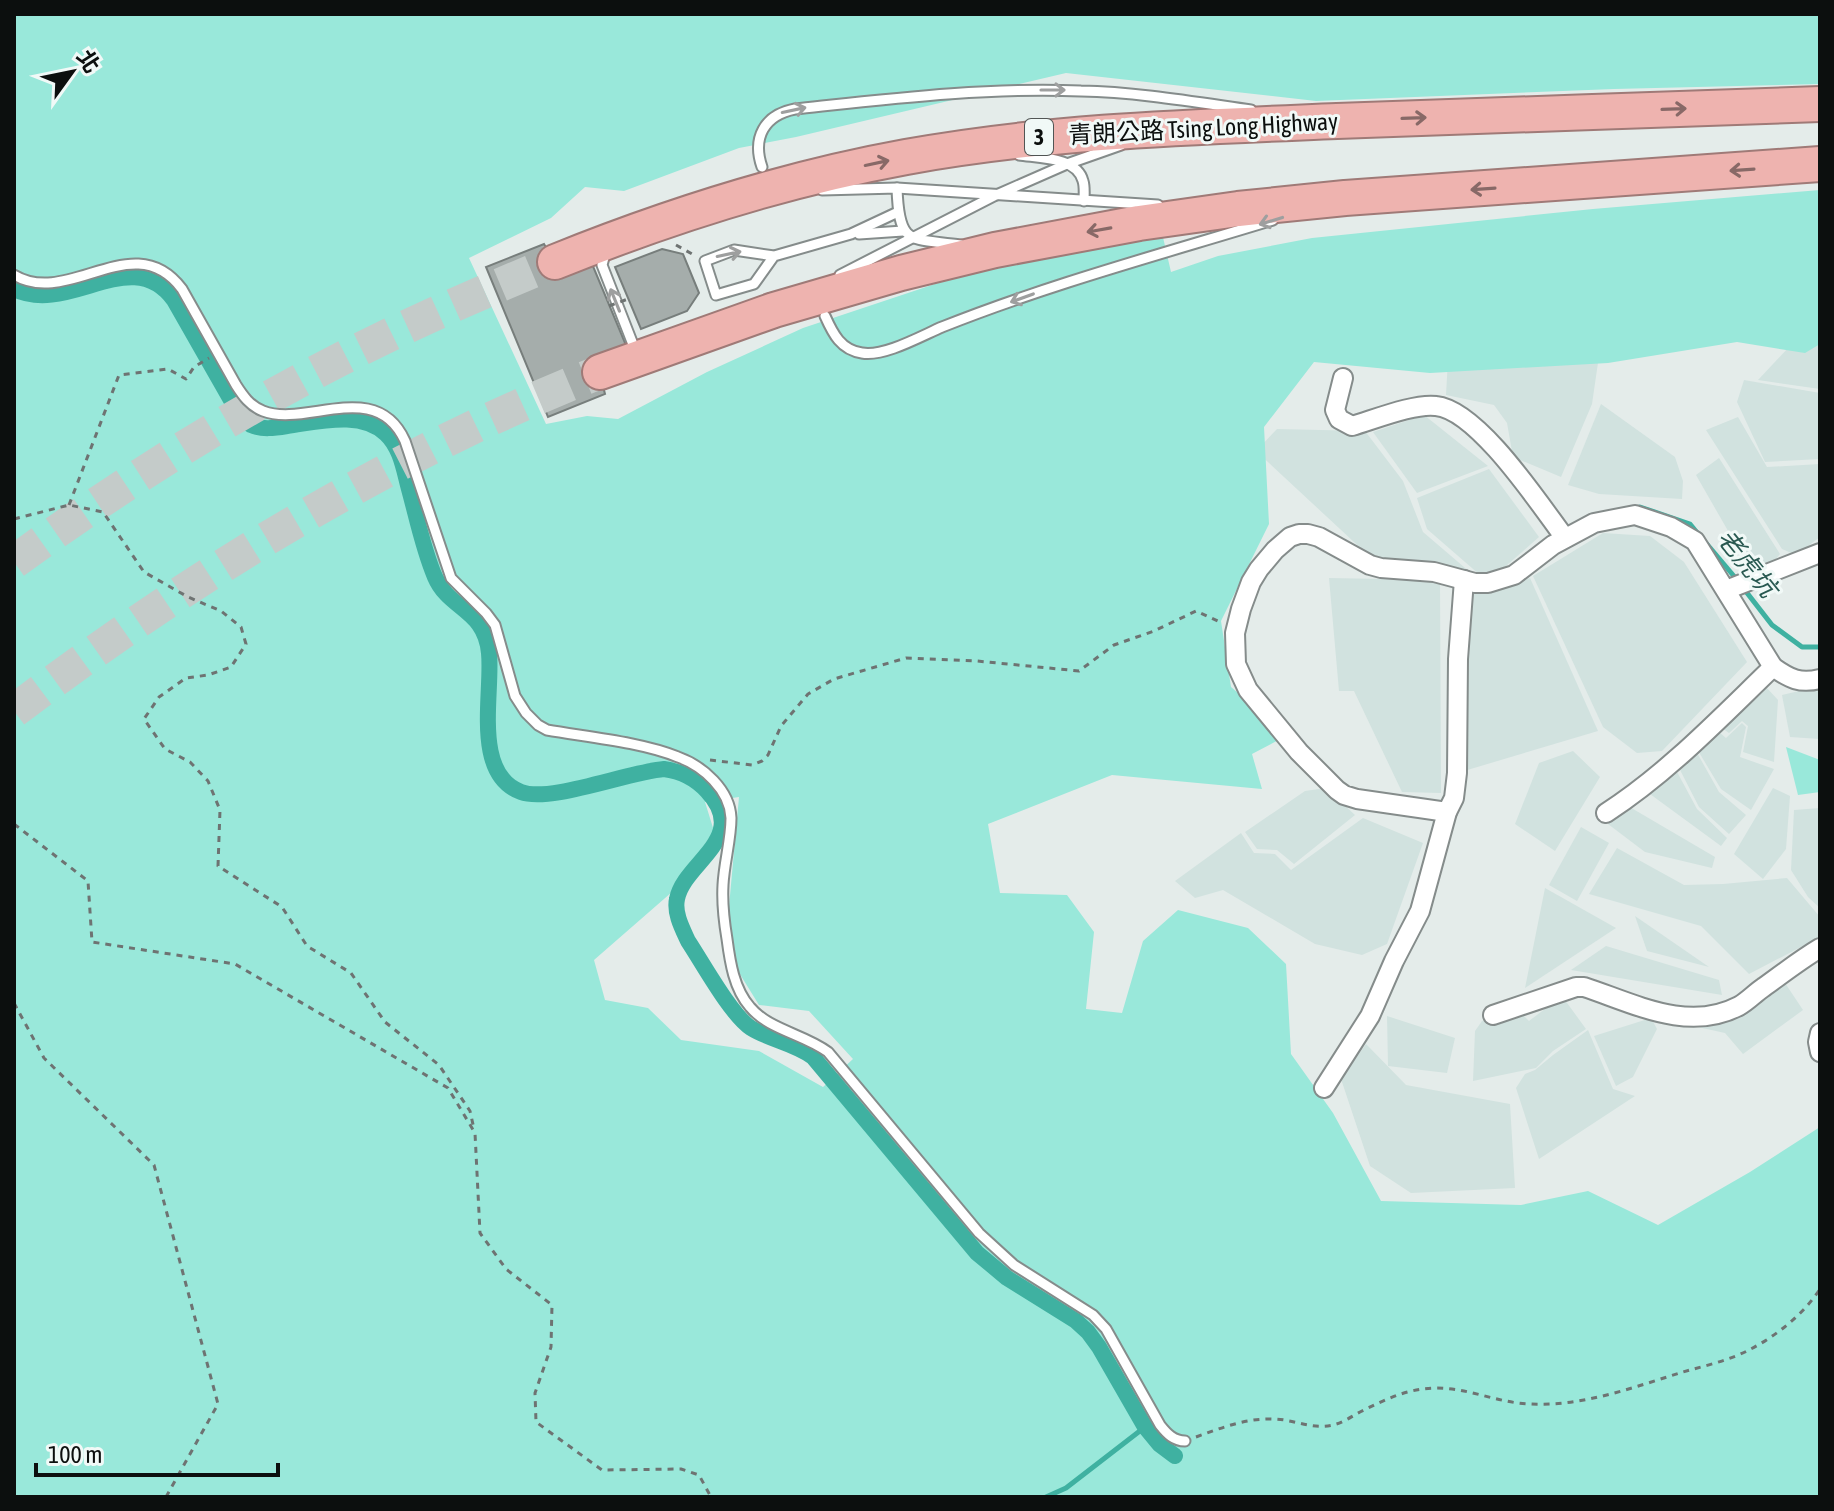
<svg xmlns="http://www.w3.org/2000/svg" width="1834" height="1511" font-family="'Asap Condensed','Noto Sans TC',sans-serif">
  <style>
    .built { fill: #d1e2df }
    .green { fill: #99e8da; fill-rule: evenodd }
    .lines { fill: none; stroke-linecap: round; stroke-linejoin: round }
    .stream { stroke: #3fb1a1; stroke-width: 5 }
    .canal { stroke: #3fb1a1; stroke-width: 16 }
    .building { fill: #a5adab; stroke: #777e7c; stroke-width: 2 }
    .highway-tunnel { stroke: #c4cbc9; stroke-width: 34; stroke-dasharray: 34 17; stroke-linecap: butt }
    .lane-casing { stroke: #858c8b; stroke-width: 13 }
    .street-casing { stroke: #858c8b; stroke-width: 22 }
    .highway-casing { stroke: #9f7a77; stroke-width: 38 }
    .path { stroke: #6e7372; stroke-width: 3; stroke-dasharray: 6 6; stroke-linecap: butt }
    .lane { stroke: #fff; stroke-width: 9 }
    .street { stroke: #fff; stroke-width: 18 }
    .highway { stroke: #eeb3af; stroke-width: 34 }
    .path-bridge { stroke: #6e7372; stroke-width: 3; stroke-dasharray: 6 6; stroke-linecap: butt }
    .oneway { stroke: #9e9f9f }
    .oneway2 { stroke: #886967 }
    .labels { text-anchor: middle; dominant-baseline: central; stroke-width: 6; stroke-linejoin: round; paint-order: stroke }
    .shield { fill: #f1f9f7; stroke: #515554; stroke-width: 2 }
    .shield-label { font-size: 22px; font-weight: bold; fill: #0c0f0e }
    .street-label { font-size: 24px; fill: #0c0f0e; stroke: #f1f9f7 }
    .water-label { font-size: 26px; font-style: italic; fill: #295951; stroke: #f1f9f7 }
  </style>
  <rect width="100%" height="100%" fill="#e4ecea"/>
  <g class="built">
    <path d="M1820,314V389L1758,380Z"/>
    <path d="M1600,349L1592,404L1561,477L1513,457L1507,423L1494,405L1446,395L1448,359Z"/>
    <path d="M1744,380L1820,393V459L1765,462L1737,402Z"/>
    <path d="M1601,404L1675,457L1683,481L1682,499L1599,494L1568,485Z"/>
    <path d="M1424,415L1488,466L1417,493L1373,432Z"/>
    <path d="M1738,417L1767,467L1820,464V537L1796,555L1782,549L1706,430Z"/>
    <path d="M1277,429L1365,431L1403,481L1423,532L1471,573L1368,555L1256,451Z"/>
    <path d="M1719,458L1780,554L1771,565L1744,569L1735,543L1696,475Z"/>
    <path d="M1489,469L1539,537L1499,572L1480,575L1427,529L1417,498Z"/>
    <path d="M1603,533L1650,536L1684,562L1747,662L1662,751L1637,753L1603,727L1533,576Z"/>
    <path d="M1329,578L1440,580L1441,793L1402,792L1354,691H1339Z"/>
    <path d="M1530,578L1598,731L1464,771L1472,594Z"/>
    <path d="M1765,686L1778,700L1774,762L1743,752L1748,726L1742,721L1729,733L1709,719Z"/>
    <path d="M1820,686V739L1790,737L1782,695Z"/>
    <path d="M1742,723L1746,727L1740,757L1774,769L1751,810L1721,789L1697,749L1714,728L1726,738Z"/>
    <path d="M1573,751L1600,777L1555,851L1515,824L1539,763Z"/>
    <path d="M1696,751L1719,792L1746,815L1729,834L1699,807L1678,766Z"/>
    <path d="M1676,770L1697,809L1727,838L1721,846L1650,794Z"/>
    <path d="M1326,788L1355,815L1294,864L1277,850L1257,849L1245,832L1305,791Z"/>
    <path d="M1773,788L1790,796L1786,849L1763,879L1734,854Z"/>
    <path d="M1628,806L1715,857L1712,868L1645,852L1608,824Z"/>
    <path d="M1820,808V908L1808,897L1791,870L1794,810Z"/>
    <path d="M1363,818L1423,843L1387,944L1362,955L1315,944L1223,890L1195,898L1175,881L1241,833L1254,853L1275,854L1291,870Z"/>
    <path d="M1581,827L1609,843L1577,901L1549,885Z"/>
    <path d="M1617,848L1684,885L1723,884L1787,878L1820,917V937L1749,974L1701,926L1589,894Z"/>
    <path d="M1545,888L1616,928L1525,988Z"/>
    <path d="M1635,916L1709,967L1647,951Z"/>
    <path d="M1606,946L1719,980L1722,995L1571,970Z"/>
    <path d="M1783,980L1803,1010L1743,1054L1725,1033L1675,1022Z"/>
    <path d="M1562,996L1586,1029L1553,1051L1536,1068L1473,1081L1475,1031L1482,1021L1521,1013L1529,1021Z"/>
    <path d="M1387,1016L1455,1038L1447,1073L1388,1066Z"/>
    <path d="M1651,1018L1657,1029L1633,1077L1616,1086L1594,1036Z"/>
    <path d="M1588,1030L1613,1089L1635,1096L1539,1159L1516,1088L1525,1074L1535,1070L1553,1055Z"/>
    <path d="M1366,1044L1406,1085L1510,1104L1515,1188L1411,1193L1370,1166L1341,1079Z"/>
  </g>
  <g class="green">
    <path d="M14,14H1820V84L1614,89L1316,101L1066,73L796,137L739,148L624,191L585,187L551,218L469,258L546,424L587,416L618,419L707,372L803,328L956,277L1162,233L1171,272L1218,256L1312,238L1593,209L1820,190V344L1805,353L1737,342L1608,363L1430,373L1314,362L1264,427L1269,524L1221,621L1231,687L1288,735L1252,754L1262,789L1112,775L988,824L1000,893L1067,895L1094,932L1086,1009L1122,1013L1143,941L1178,910L1248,928L1286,964L1291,1054L1333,1113L1381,1201L1521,1205L1588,1191L1658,1225L1750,1172L1820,1127V1497H14ZM739,797L725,950L759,1005L809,1011L853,1059L823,1087L759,1051L681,1040L648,1008L605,1000L594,960L672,892L714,831L705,802Z"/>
    <path d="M1786,747L1820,760V792L1798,795Z"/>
  </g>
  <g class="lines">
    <g class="stream">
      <path d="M1640,507L1690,524L1699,535"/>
      <path d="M1706,543L1738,581"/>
      <path d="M1744,589L1772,625L1802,647H1820"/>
      <path d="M1046,1497L1066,1488L1145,1427"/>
    </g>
    <path class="canal" d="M14,289C70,316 132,242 174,300L235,407C239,414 244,421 251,425C262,430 275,428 287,426C318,422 361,410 386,434C401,448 404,471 409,489C417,518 423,549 435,577C449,610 485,609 489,653C493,693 472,774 521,792C550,803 628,772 664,769C680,771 696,779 707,791C751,838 684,862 677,899C674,913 682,928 688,941C702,962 731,1015 751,1028C770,1040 794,1043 813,1057L977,1253L1007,1278L1076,1321L1088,1332L1099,1347L1145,1427L1159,1444L1175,1456"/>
  </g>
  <g class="building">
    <path d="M544,244L560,271L590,259L628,350L597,363L605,394L548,417L486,267Z"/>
    <path d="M662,249L683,254L699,293L687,311L641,329L615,267Z"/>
  </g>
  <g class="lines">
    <g class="highway-tunnel">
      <path d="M14,562C117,487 226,418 339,360C409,324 482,292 555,262"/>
      <path d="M14,711C193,575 390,455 600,372"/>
    </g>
    <defs>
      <g id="lane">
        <path d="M1019,155C1039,158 1077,157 1083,181C1085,187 1084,195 1084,201"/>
        <path d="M762,167C752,138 764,115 795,109C889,99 986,87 1081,91C1137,92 1195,102 1251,110"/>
        <path d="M897,188C899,247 910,238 961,245"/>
        <path d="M822,190L897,188L1158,205"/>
        <path d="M859,234L903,231"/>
        <path d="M606,250L602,265L634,347L638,351"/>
        <path d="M774,256L754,284L716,295L705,261L734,250L774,256L851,234L898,212"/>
        <path d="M14,275C69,308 134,225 182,289L236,385C243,396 250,406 263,411C306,428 376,377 405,441L451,578L486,613L495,625L515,696L526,713L538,725L547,730C587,737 641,742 678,757C703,766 730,790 731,818C731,840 724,863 723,885C722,902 724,921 727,939C730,962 734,989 750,1007C769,1030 804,1034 828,1052L979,1233L1014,1265L1093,1315L1106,1329L1160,1425C1167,1434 1174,1441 1185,1441"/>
        <path d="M840,275L994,196L1067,164L1121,145"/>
        <path d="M825,316C833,334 841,350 862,353C884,357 921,336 942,327C1050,284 1162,254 1273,220"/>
      </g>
      <g id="street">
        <path d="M1343,378L1335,410L1339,419L1352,426C1373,420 1415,403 1436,406C1478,410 1540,505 1565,538"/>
        <path d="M1726,590L1820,553"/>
        <path d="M1447,812L1357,799L1344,795L1337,790L1299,752L1248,690L1236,664L1235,633L1241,609L1251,582L1259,569L1275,550L1290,537L1299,534H1308L1319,537L1370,565L1381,568L1434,572L1475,583H1488L1514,575L1553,545L1594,523L1635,515L1671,527L1695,541L1773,667C1790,679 1800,684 1820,679"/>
        <path d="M1606,813C1668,773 1720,718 1773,667"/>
        <path d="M1493,1015L1576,987H1584C1633,1003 1688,1033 1739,1006C1748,1001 1755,993 1764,987C1782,974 1800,960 1820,948"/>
        <path d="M1820,1033L1818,1042L1820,1052"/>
        <path d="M1324,1088L1370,1016L1394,961L1420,911L1447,812L1454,798L1457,773L1458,659L1464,580"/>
      </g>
      <g id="highway">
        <path d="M555,262C669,216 785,179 906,157C1049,131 1192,127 1337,121C1498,115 1659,110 1820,104"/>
        <path d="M600,372L774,310L901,273L995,250L1139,223L1238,209L1345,198L1820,164"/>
      </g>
    </defs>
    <use href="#lane" class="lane-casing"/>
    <use href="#street" class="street-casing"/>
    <use href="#highway" class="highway-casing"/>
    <g class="path">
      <path d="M676,245L694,255"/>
      <path d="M69,505L119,375L168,369L186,379L194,367L209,358"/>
      <path d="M14,519L69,505L103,512L144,572L188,597L221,611L241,627L246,644L231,667L208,675L186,678L159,697L144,719L165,749L190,762L208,781L220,810L218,866L282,907L307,946L351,973L385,1022L439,1065L470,1111L474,1129"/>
      <path d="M710,760L752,765L762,761L768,755L781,726L808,694L834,679L906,658L977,661L1079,671L1114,645L1154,631L1196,611L1222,623"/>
      <path d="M14,824L88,881L92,942L235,964L448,1088L475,1133L480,1233L506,1269L552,1305L551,1347L535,1393L536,1422L602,1470L681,1469L699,1475L711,1497"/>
      <path d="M14,1003L44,1058L154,1165L218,1404L166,1497"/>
      <path d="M1196,1437C1221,1428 1246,1418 1273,1419C1293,1419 1312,1430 1333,1425C1342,1423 1351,1417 1360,1412C1384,1400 1406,1389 1434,1388C1467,1387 1497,1403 1530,1404C1582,1407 1634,1387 1683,1372C1704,1366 1727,1361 1747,1351C1775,1337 1803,1315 1820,1289"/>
    </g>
    <use href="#lane" class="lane"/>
    <use href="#street" class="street"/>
    <use href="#highway" class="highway"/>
    <path class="path-bridge" d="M609,306L628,299"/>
  </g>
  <defs><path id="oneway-shaft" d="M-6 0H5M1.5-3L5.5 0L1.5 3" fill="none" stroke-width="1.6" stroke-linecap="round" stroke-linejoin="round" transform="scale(2)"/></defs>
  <g class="oneway">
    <use href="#oneway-shaft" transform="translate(1053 90)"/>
    <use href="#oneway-shaft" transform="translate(794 110) rotate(-12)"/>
    <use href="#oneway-shaft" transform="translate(1271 221) rotate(163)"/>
    <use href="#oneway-shaft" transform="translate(729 254) rotate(-12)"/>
    <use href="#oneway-shaft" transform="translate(1022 298) rotate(160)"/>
    <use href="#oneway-shaft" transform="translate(615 300) rotate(-112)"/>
  </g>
  <g class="oneway2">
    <use href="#oneway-shaft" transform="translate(1674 109) rotate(-2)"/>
    <use href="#oneway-shaft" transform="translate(1414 118) rotate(-2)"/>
    <use href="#oneway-shaft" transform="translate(877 163) rotate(-12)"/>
    <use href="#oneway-shaft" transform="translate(1742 170) rotate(176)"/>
    <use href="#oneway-shaft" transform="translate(1483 189) rotate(176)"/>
    <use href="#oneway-shaft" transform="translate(1099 230) rotate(170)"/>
  </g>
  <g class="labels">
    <rect class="shield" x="1025" y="119" width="28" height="36" rx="6"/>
    <g class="shield-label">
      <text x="1039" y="137">3</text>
    </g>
    <g class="street-label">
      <text transform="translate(1203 128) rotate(-3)">青朗公路 Tsing Long Highway</text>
    </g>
    <g class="water-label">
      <text transform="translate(1747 563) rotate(51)">老虎坑</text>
    </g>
  </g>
  <rect width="1834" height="1511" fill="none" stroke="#0c0f0e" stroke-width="32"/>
  <g transform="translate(72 72) rotate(57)" stroke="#f1f9f7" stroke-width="6" paint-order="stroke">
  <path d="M0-6L14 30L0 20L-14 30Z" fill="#0c0f0e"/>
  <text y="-12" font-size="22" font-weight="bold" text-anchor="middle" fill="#0c0f0e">北</text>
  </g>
  <path d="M36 1463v12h242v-12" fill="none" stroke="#0c0f0e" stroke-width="4"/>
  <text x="48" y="1463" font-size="24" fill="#0c0f0e" stroke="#f1f9f7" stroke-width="6" paint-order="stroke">100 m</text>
</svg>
